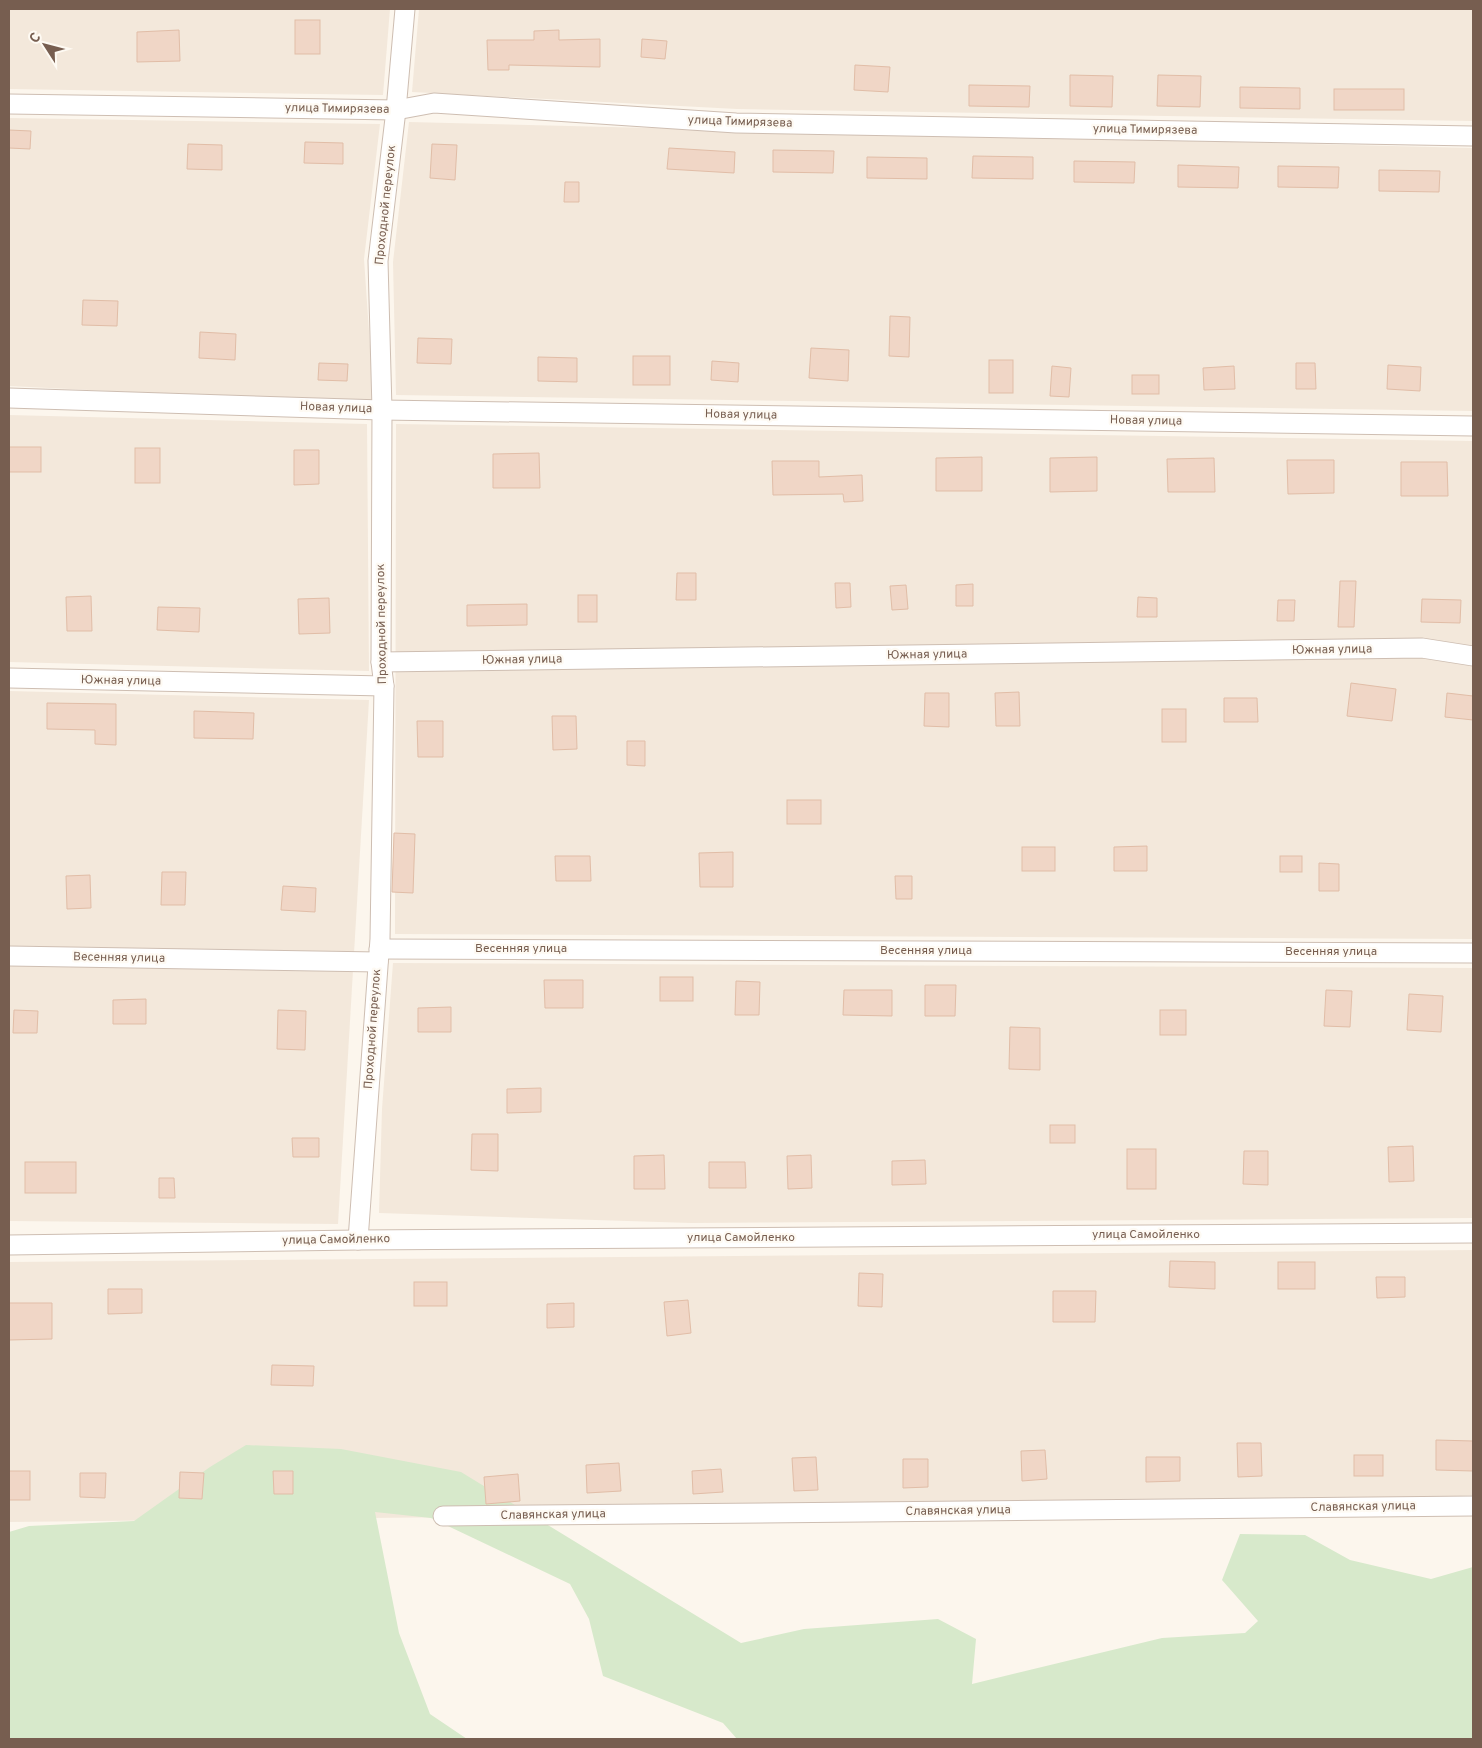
<svg xmlns="http://www.w3.org/2000/svg" width="1482" height="1748" font-family="Overpass,sans-serif">
  <style>
    .residential { fill: #f3e8db }
    .green { fill: #d7e9cb }
    .building { fill: #f0d6c6; stroke: #e1bda7 }
    .lines { fill: none; stroke-linecap: round; stroke-linejoin: round }
    .minor-casing { stroke: #cebeb2; stroke-width: 21 }
    .minor { stroke: #fff; stroke-width: 19 }
    .labels { text-anchor: middle; dominant-baseline: central; stroke-width: 4.5; stroke-linejoin: round; paint-order: stroke }
    .street-label { font-size: 12px; fill: #775e50; stroke: #fefaf3 }
  </style>
  <rect width="100%" height="100%" fill="#fcf6ed"/>
  <g class="residential">
    <path d="M9,9H390L383,95L9,89Z"/>
    <path d="M419,9H1473V121L737,109L412,92Z"/>
    <path d="M9,118L380,124L364,259L374,404L9,386Z"/>
    <path d="M409,122L1473,148V411L396,395L393,262Z"/>
    <path d="M9,415L367,424L369,671L9,662Z"/>
    <path d="M396,424L1473,441V939L395,934Z"/>
    <path d="M9,691L369,700L338,1224L9,1221Z"/>
    <path d="M393,963L1473,968V1218L691,1223L379,1213L382,1109Z"/>
    <path d="M1473,1250V1495L1308,1508L9,1522V1262Z"/>
  </g>
  <path class="green" d="M246,1445L341,1449L461,1472L741,1643L804,1629L938,1619L976,1639L972,1684L1162,1638L1245,1633L1258,1621L1222,1580L1240,1534L1305,1535L1350,1560L1431,1579L1473,1567V1739H737L723,1723L603,1676L589,1619L570,1584L431,1518L375,1512L399,1633L430,1714L467,1739H9V1532L29,1526L134,1521L210,1467Z"/>
  <g class="building">
    <rect x="295" y="20" width="25" height="34"/>
    <path d="M179,30L180,61L137,62V32Z"/>
    <path d="M559,30V40L600,39V67L509,65V70H488L487,40H534V31Z"/>
    <path d="M642,39L667,41L665,59L641,57Z"/>
    <path d="M855,65L890,67L888,92L854,90Z"/>
    <path d="M1070,75L1113,76L1112,107L1070,106Z"/>
    <path d="M1158,75L1201,76L1200,107L1157,106Z"/>
    <path d="M969,85L1030,86L1029,107L969,106Z"/>
    <path d="M1240,87L1300,88V109L1240,108Z"/>
    <rect x="1334" y="89" width="70" height="21"/>
    <path d="M9,130L31,131L30,149L9,148Z"/>
    <path d="M305,142L343,143V164L304,163Z"/>
    <path d="M188,144L222,145V170L187,169Z"/>
    <path d="M432,144L457,145L455,180L430,178Z"/>
    <path d="M669,148L735,152L734,173L667,169Z"/>
    <path d="M773,150L834,151L833,173L773,172Z"/>
    <path d="M973,156L1033,157V179L972,178Z"/>
    <path d="M867,157L927,158V179L867,178Z"/>
    <path d="M1074,161L1135,162L1134,183L1074,182Z"/>
    <path d="M1178,165L1239,167L1238,188L1178,187Z"/>
    <path d="M1278,166L1339,167L1338,188L1278,187Z"/>
    <path d="M1379,170L1440,171L1439,192L1379,191Z"/>
    <path d="M565,182H579V202H564Z"/>
    <path d="M83,300L118,301L117,326L82,325Z"/>
    <path d="M890,316L910,317L909,357L889,356Z"/>
    <path d="M200,332L236,334L235,360L199,358Z"/>
    <path d="M418,338L452,339L451,364L417,363Z"/>
    <path d="M811,348L849,350L848,381L809,378Z"/>
    <rect x="633" y="356" width="37" height="29"/>
    <path d="M538,357L577,358V382L538,381Z"/>
    <rect x="989" y="360" width="24" height="33"/>
    <path d="M712,361L739,363L738,382L711,380Z"/>
    <path d="M319,363L348,364L347,381L318,380Z"/>
    <path d="M1296,363H1315L1316,389H1296Z"/>
    <path d="M1388,365L1421,367L1420,391L1387,389Z"/>
    <path d="M1052,366L1071,368L1069,397L1050,396Z"/>
    <path d="M1234,366L1235,389L1204,390L1203,368Z"/>
    <rect x="1132" y="375" width="27" height="19"/>
    <rect x="9" y="447" width="32" height="25"/>
    <rect x="135" y="448" width="25" height="35"/>
    <path d="M294,450H319V484L294,485Z"/>
    <path d="M539,453L540,488H493V454Z"/>
    <path d="M982,457V491H936V458Z"/>
    <path d="M1097,457V491L1050,492V458Z"/>
    <path d="M1214,458L1215,492H1168L1167,459Z"/>
    <path d="M1287,460H1334V493L1288,494Z"/>
    <path d="M772,461H819V477L862,475L863,501L844,502L843,494L773,495Z"/>
    <path d="M1401,462H1447L1448,496H1401Z"/>
    <path d="M677,573H696V600H676Z"/>
    <path d="M1340,581H1356L1354,627H1338Z"/>
    <path d="M835,583H850L851,607L836,608Z"/>
    <path d="M973,584V606H956V585Z"/>
    <path d="M906,585L908,609L892,610L890,586Z"/>
    <rect x="578" y="595" width="19" height="27"/>
    <path d="M91,596L92,631H67L66,597Z"/>
    <path d="M1138,597L1157,598V617H1137Z"/>
    <path d="M329,598L330,633L299,634L298,599Z"/>
    <path d="M1422,599L1461,600L1460,623L1421,622Z"/>
    <path d="M1278,600H1295L1294,621H1277Z"/>
    <path d="M527,604V625L467,626V605Z"/>
    <path d="M158,607L200,608L199,632L157,630Z"/>
    <path d="M1351,683L1396,689L1392,721L1347,716Z"/>
    <path d="M1019,692L1020,726H996L995,693Z"/>
    <path d="M925,693H949V727L924,726Z"/>
    <path d="M1447,693L1473,696V720L1445,717Z"/>
    <path d="M1224,698H1257L1258,722H1224Z"/>
    <path d="M47,703L116,704V745L95,744V730L47,729Z"/>
    <rect x="1162" y="709" width="24" height="33"/>
    <path d="M194,711L254,713L253,739L194,738Z"/>
    <path d="M552,716H576L577,749L553,750Z"/>
    <path d="M417,721H443V757H418Z"/>
    <path d="M627,741H645V766L627,765Z"/>
    <rect x="787" y="800" width="34" height="24"/>
    <path d="M394,833L415,834L413,893L392,892Z"/>
    <path d="M1147,846V871H1114V847Z"/>
    <rect x="1022" y="847" width="33" height="24"/>
    <path d="M733,852V887H700L699,853Z"/>
    <path d="M555,856H590L591,881H556Z"/>
    <rect x="1280" y="856" width="22" height="16"/>
    <path d="M1319,863L1339,864V891H1319Z"/>
    <path d="M162,872H186L185,905H161Z"/>
    <path d="M90,875L91,908L67,909L66,876Z"/>
    <path d="M895,876H912V899H896Z"/>
    <path d="M283,886L316,888L315,912L281,910Z"/>
    <rect x="660" y="977" width="33" height="24"/>
    <path d="M544,980H583V1008H545Z"/>
    <path d="M736,981L760,982L759,1015H735Z"/>
    <path d="M925,985H956L955,1016H925Z"/>
    <path d="M844,990H892V1016L843,1015Z"/>
    <path d="M1326,990L1352,991L1350,1027L1324,1026Z"/>
    <path d="M1409,994L1443,996L1441,1032L1407,1030Z"/>
    <path d="M146,999V1024H113V1000Z"/>
    <path d="M451,1007V1032H418V1008Z"/>
    <path d="M14,1010L38,1011L37,1033H13Z"/>
    <path d="M278,1010L306,1011L305,1050L277,1049Z"/>
    <rect x="1160" y="1010" width="26" height="25"/>
    <path d="M1010,1027L1040,1028V1070L1009,1069Z"/>
    <path d="M541,1088V1112L507,1113V1089Z"/>
    <rect x="1050" y="1125" width="25" height="18"/>
    <path d="M472,1134H498V1171L471,1170Z"/>
    <path d="M292,1138H319V1157H293Z"/>
    <path d="M1413,1146L1414,1181L1389,1182L1388,1147Z"/>
    <rect x="1127" y="1149" width="29" height="40"/>
    <path d="M1244,1151H1268V1185L1243,1184Z"/>
    <path d="M664,1155L665,1189H634V1156Z"/>
    <path d="M811,1155L812,1188L788,1189L787,1156Z"/>
    <path d="M925,1160L926,1184L892,1185V1161Z"/>
    <rect x="25" y="1162" width="51" height="31"/>
    <path d="M709,1162H745L746,1188H709Z"/>
    <path d="M159,1178H174L175,1198H159Z"/>
    <path d="M1170,1261L1215,1262V1289L1169,1287Z"/>
    <rect x="1278" y="1262" width="37" height="27"/>
    <path d="M859,1273L883,1274L882,1307L858,1306Z"/>
    <path d="M1376,1277H1405V1297L1377,1298Z"/>
    <rect x="414" y="1282" width="33" height="24"/>
    <path d="M108,1289H142V1313L108,1314Z"/>
    <path d="M1053,1291H1096L1095,1322H1053Z"/>
    <path d="M688,1300L691,1333L667,1336L664,1302Z"/>
    <path d="M9,1303H52V1339L9,1340Z"/>
    <path d="M574,1303V1327L547,1328V1304Z"/>
    <path d="M272,1365L314,1366L313,1386L271,1385Z"/>
    <path d="M1436,1440L1473,1441V1471L1436,1470Z"/>
    <path d="M1237,1443H1261L1262,1476L1238,1477Z"/>
    <path d="M1045,1450L1047,1479L1022,1481L1021,1451Z"/>
    <rect x="1354" y="1455" width="29" height="21"/>
    <path d="M816,1457L818,1490L794,1491L792,1458Z"/>
    <path d="M1146,1457H1180V1481L1146,1482Z"/>
    <path d="M903,1459H928V1487L903,1488Z"/>
    <path d="M619,1463L621,1491L587,1493L586,1465Z"/>
    <path d="M721,1469L723,1492L693,1494L692,1471Z"/>
    <rect x="9" y="1471" width="21" height="29"/>
    <path d="M273,1471H293V1494H274Z"/>
    <path d="M180,1472L204,1473L202,1499L179,1498Z"/>
    <path d="M80,1473H106L105,1498L80,1497Z"/>
    <path d="M518,1474L520,1501L486,1504L484,1477Z"/>
  </g>
  <g class="lines">
    <defs>
      <g id="minor">
        <path d="M9,104L396,110L434,103L736,123L1473,136"/>
        <path d="M9,398L382,410L1473,426"/>
        <path d="M381,662L1422,648L1473,656"/>
        <path d="M9,678L384,686"/>
        <path d="M379,949L1473,953"/>
        <path d="M9,956L378,962"/>
        <path d="M358,1240L380,939L384,686L381,662L382,410L378,261L396,110L405,9"/>
        <path d="M9,1245L358,1240L1473,1233"/>
        <path d="M443,1516L1473,1506"/>
      </g>
    </defs>
    <use href="#minor" class="minor-casing"/>
    <use href="#minor" class="minor"/>
  </g>
  <g class="labels">
    <g class="street-label">
      <text transform="translate(337 109) rotate(1)">улица Тимирязева</text>
      <text transform="translate(740 122) rotate(2)">улица Тимирязева</text>
      <text transform="translate(1145 130) rotate(1)">улица Тимирязева</text>
      <text transform="translate(386 205) rotate(-84)">Проходной переулок</text>
      <text transform="translate(336 408) rotate(2)">Новая улица</text>
      <text transform="translate(741 415) rotate(1)">Новая улица</text>
      <text transform="translate(1146 421) rotate(1)">Новая улица</text>
      <text transform="translate(382 624) rotate(-91)">Проходной переулок</text>
      <text transform="translate(1332 650) rotate(-1)">Южная улица</text>
      <text transform="translate(927 655) rotate(-1)">Южная улица</text>
      <text transform="translate(522 660) rotate(-1)">Южная улица</text>
      <text transform="translate(121 681) rotate(1)">Южная улица</text>
      <text x="521" y="949">Весенняя улица</text>
      <text x="926" y="951">Весенняя улица</text>
      <text x="1331" y="952">Весенняя улица</text>
      <text transform="translate(119 958) rotate(1)">Весенняя улица</text>
      <text transform="translate(373 1029) rotate(-86)">Проходной переулок</text>
      <text x="1146" y="1235">улица Самойленко</text>
      <text x="741" y="1238">улица Самойленко</text>
      <text transform="translate(336 1240) rotate(-1)">улица Самойленко</text>
      <text transform="translate(1363 1507) rotate(-1)">Славянская улица</text>
      <text transform="translate(958 1511) rotate(-1)">Славянская улица</text>
      <text transform="translate(553 1515) rotate(-1)">Славянская улица</text>
    </g>
  </g>
  <rect width="1482" height="1748" fill="none" stroke="#775e50" stroke-width="20"/>
  <g transform="translate(45 45) rotate(306)" stroke="#fefaf3" stroke-width="4" paint-order="stroke">
  <path d="M0-4L9 19L0 12L-9 19Z" fill="#775e50"/>
  <text y="-8" font-size="14" font-weight="bold" text-anchor="middle" fill="#775e50">С</text>
  </g>
</svg>
